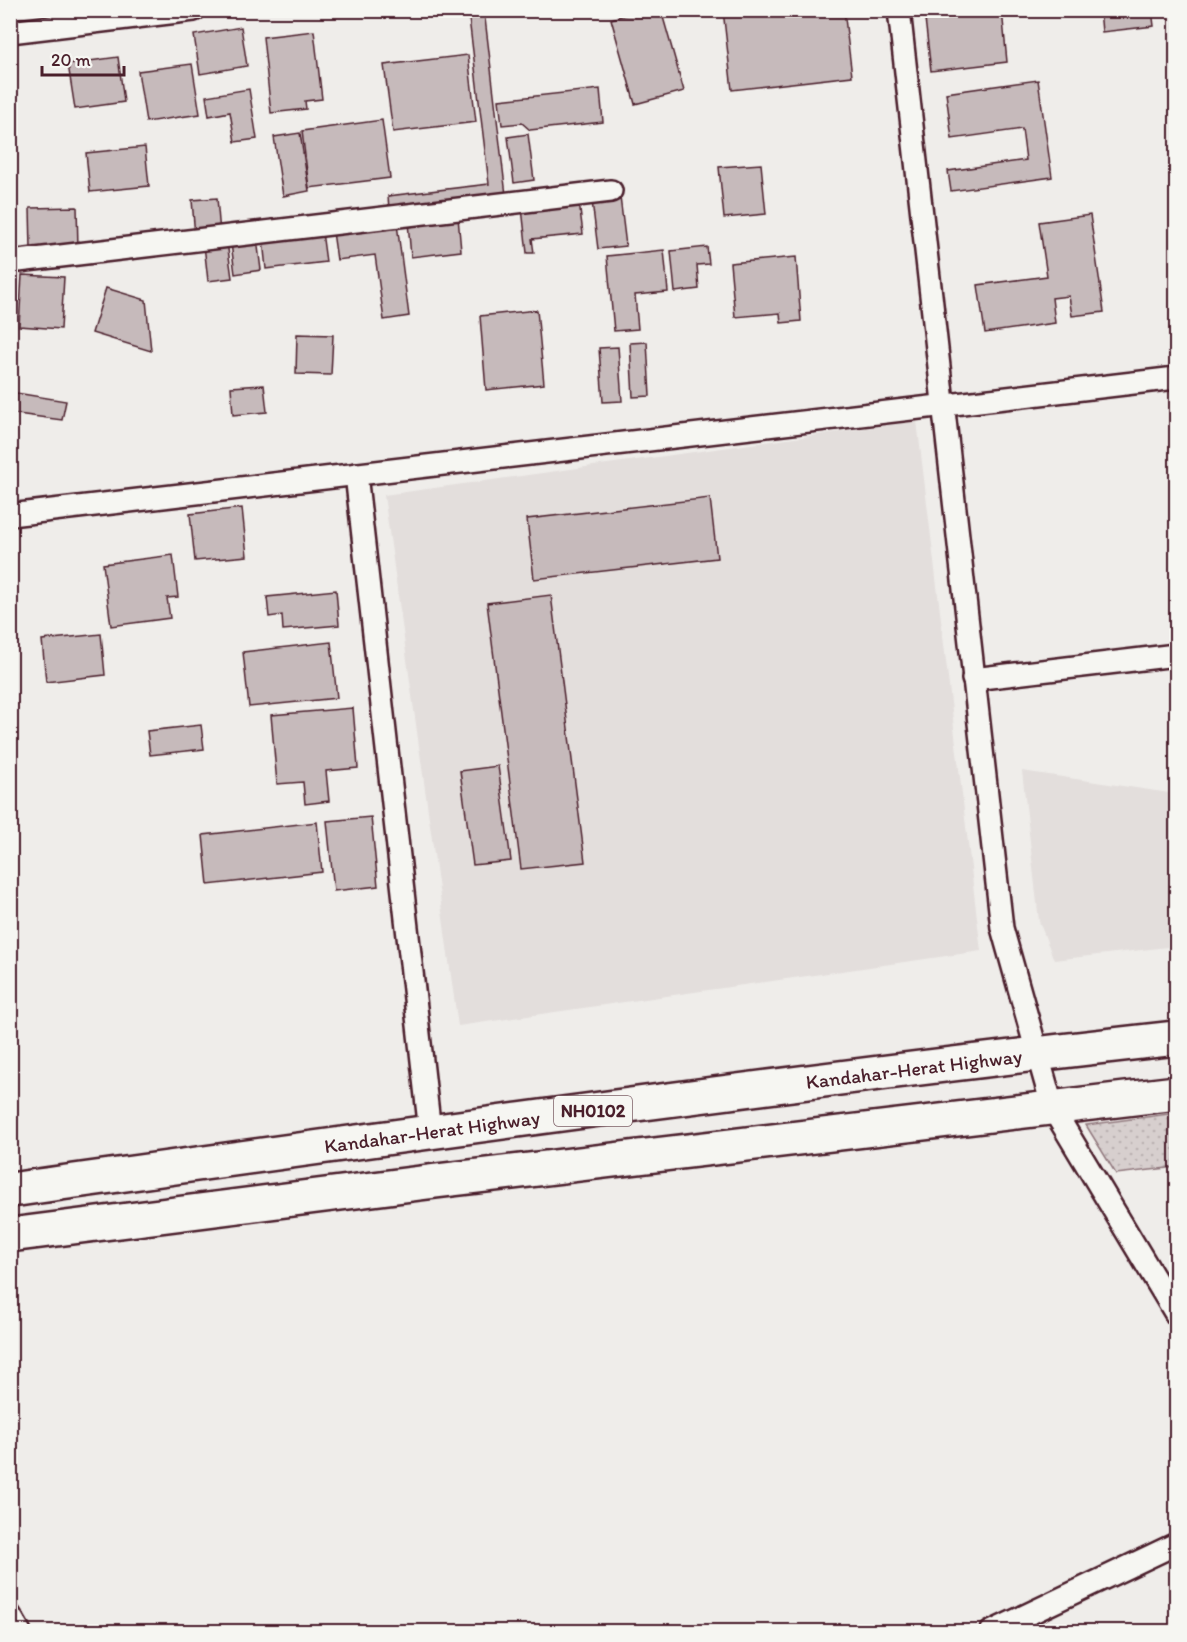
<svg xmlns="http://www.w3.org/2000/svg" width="1187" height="1642" font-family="Itim,sans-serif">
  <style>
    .built { fill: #e3dedc }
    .grass { fill: url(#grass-dots); stroke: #90777c; stroke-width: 1.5 }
    .building { fill: #c6babb; stroke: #4a1f2b; stroke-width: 1.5 }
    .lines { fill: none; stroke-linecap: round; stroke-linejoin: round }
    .minor-casing { stroke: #4a1f2b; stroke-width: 26 }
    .trunk-casing { stroke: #4a1f2b; stroke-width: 38 }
    .minor { stroke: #f6f6f2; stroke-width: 21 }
    .trunk { stroke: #f6f6f2; stroke-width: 33 }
    .labels { text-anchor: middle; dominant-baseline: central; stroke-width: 6; stroke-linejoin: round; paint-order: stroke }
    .shield { fill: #f6f6f2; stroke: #7e6067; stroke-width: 1.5 }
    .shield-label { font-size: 18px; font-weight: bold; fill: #4a1f2b }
    .street-label { font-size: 20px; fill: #4a1f2b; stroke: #f6f6f2 }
  </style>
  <defs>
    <pattern id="grass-dots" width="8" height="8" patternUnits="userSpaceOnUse" patternTransform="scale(1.5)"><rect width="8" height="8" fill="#d7cfce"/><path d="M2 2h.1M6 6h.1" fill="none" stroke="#bab1b1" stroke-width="1.8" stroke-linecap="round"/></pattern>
  </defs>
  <rect width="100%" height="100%" fill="#efedea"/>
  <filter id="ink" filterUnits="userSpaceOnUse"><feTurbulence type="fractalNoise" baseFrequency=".0167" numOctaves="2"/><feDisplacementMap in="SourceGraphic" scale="12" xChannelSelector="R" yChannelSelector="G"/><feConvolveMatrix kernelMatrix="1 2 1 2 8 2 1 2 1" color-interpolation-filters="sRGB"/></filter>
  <g filter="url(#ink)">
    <g class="built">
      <path d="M917,421L981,951L458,1026L384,495Z"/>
      <path d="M1022,771L1176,794V946L1054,960L1039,921Z"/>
    </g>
    <path class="grass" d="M1176,1113V1167L1116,1174L1086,1125Z"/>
    <g class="building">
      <path d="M468,10H484L506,195L389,209L388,196L489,184Z"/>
      <path d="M641,10H661L684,91L635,104L611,19Z"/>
      <path d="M723,10H844L852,76L732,90Z"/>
      <path d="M924,10H1002L1007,62L931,71Z"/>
      <path d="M1100,10H1152L1154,26L1102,32Z"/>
      <path d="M241,27L247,66L200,74L194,35Z"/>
      <path d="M314,31L322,99L305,101L306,109L271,113L263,37Z"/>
      <path d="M468,55L476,122L393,132L384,65Z"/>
      <path d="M118,57L124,102L75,109L68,64Z"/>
      <path d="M192,64L200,114L146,122L138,71Z"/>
      <path d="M1038,80L1052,177L951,191L948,171L1026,160L1022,129L952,139L946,93Z"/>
      <path d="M249,89L257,139L235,142L230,112L209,116L206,96Z"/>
      <path d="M600,89L603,122L530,130L522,123L502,125L499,100Z"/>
      <path d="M382,120L390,178L309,188L302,131Z"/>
      <path d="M300,133L309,191L283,196L274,137Z"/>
      <path d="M528,134L534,180L514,183L508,137Z"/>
      <path d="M145,147L149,186L90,192L86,153Z"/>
      <path d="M761,164L766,214L724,218L719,167Z"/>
      <path d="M620,197L626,246L598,249L592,201Z"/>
      <path d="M217,198L220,233L195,236L192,200Z"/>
      <path d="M579,202L583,234L532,239L534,253H527L522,208Z"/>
      <path d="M77,207L78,248L31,249L30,208Z"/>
      <path d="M1090,215L1104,312L1072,316L1069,296L1052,298L1055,323L985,333L978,285L1047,276L1039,222Z"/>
      <path d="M458,217L461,251L411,257L408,222Z"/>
      <path d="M397,224L409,316L384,320L375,255L337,260L333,232Z"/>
      <path d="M322,232L326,262L266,269L263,240Z"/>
      <path d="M257,239L261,270L235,274L231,243Z"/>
      <path d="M227,242L232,278L208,281L204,245Z"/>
      <path d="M707,247L709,264L697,265L699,289L675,292L671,251Z"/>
      <path d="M664,250L668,292L635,295L638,329L614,331L607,256Z"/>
      <path d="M796,257L801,321L781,323L780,313L735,317L730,263Z"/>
      <path d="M22,275L64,277L61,329L19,326Z"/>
      <path d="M106,288L146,300L151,351L92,333Z"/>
      <path d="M537,310L544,384L486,390L480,316Z"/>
      <path d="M297,334L333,335L331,375L296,374Z"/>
      <path d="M647,342L650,396L633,397L630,343Z"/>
      <path d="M618,347L622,401L603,402L599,348Z"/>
      <path d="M264,385L267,412L233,415L231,387Z"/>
      <path d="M10,392L66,401L62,420L10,413Z"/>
      <path d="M710,498L717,558L534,579L527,519Z"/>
      <path d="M242,508L247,556L195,561L190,514Z"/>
      <path d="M173,555L178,597L167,598L170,618L111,626L103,564Z"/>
      <path d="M336,590L339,625L283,630L282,615L269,617L267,597Z"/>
      <path d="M551,595L585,862L521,869L487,603Z"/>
      <path d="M101,634L105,675L46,682L42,640Z"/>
      <path d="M331,642L337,698L249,707L243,652Z"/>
      <path d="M353,708L358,768L326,771L329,801L305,804L303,782L277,784L271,715Z"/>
      <path d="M201,725L204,749L150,755L147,731Z"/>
      <path d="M498,766L511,861L473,865L460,771Z"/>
      <path d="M371,817L378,886L334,891L327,821Z"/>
      <path d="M317,822L322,872L208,885L203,835Z"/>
    </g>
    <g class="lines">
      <defs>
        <g id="minor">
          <path d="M899,10L1002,928L1053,1109L1176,1314"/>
          <path d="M10,32L194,10"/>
          <path d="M10,262L611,191"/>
          <path d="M356,474L430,1132"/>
          <path d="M10,515L1176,378"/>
          <path d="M973,679L1176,655"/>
          <path d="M10,1615L20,1632"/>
          <path d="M991,1632L1176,1544"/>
        </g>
        <g id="trunk">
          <path id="s1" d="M10,1190C399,1136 787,1081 1176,1038"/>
          <path d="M10,1235L436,1181L1176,1093"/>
        </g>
      </defs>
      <use href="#minor" class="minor-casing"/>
      <use href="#trunk" class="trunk-casing"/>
      <use href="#minor" class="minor"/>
      <use href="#trunk" class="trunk"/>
    </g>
  </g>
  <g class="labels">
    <rect class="shield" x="554" y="1096" width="78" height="30" rx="4.5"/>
    <g class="shield-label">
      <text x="593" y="1111">NH0102</text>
    </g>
    <g class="street-label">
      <text stroke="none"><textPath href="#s1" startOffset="912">Kandahar-Herat Highway</textPath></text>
      <text stroke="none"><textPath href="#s1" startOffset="426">Kandahar-Herat Highway</textPath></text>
    </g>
  </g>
  <rect width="1187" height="1642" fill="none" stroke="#f6f6f2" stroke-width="36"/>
  <rect x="18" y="18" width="1151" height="1606" fill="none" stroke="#4a1f2b" stroke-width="2" filter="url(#ink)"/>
  <path d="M42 66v9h82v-9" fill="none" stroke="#4a1f2b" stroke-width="3"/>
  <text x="51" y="66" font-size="18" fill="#4a1f2b" stroke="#f6f6f2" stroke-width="4.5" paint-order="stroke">20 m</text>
</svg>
